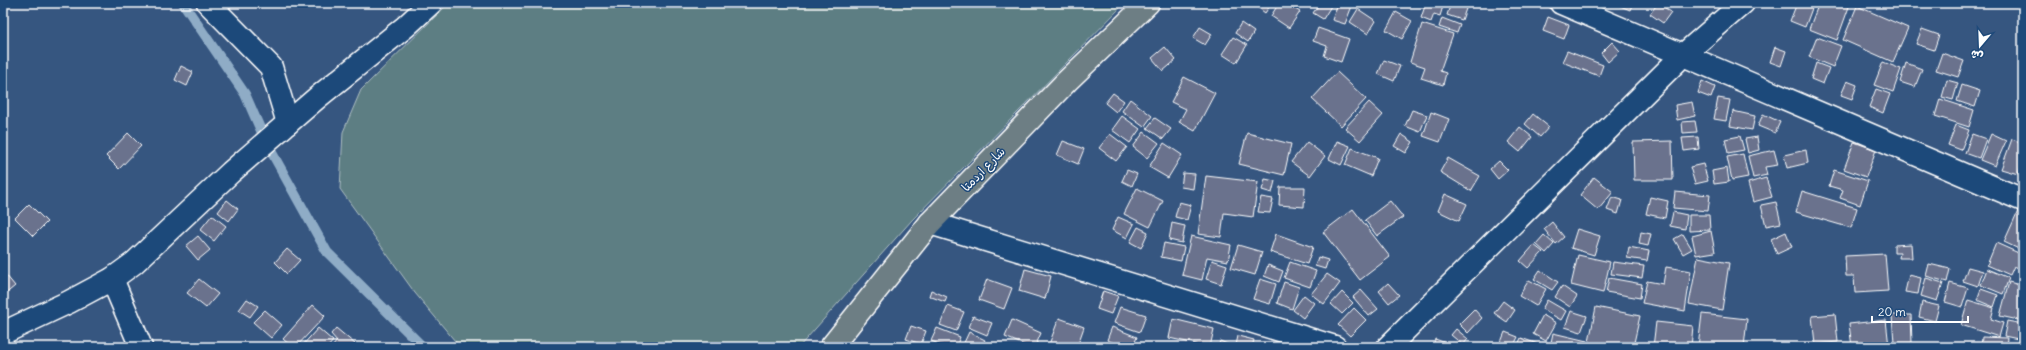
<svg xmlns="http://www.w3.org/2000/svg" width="2026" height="350" font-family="Delius,'Playpen Sans Arabic',sans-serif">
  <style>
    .green { fill: #5d7e83; stroke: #aebec1 }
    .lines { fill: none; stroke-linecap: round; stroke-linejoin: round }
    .stream { stroke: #8facc6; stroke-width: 10 }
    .building { fill: #6b728d; stroke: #fff }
    .minor-casing { stroke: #fff; stroke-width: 25 }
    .major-casing { stroke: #fff; stroke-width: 25 }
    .minor { stroke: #1f4a7a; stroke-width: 22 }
    .major { stroke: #6d7e84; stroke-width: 22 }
    .labels { text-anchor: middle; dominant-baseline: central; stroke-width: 3; stroke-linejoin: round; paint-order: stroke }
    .street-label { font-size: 12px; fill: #fff; stroke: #1f4a7a }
  </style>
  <rect width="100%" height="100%" fill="#365680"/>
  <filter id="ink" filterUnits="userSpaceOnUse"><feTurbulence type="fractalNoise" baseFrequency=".025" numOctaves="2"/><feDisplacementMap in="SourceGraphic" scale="8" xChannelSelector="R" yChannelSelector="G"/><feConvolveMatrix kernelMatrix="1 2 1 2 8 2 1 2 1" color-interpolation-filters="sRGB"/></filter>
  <g filter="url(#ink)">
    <path class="green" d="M449,3H1125L912,220L799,347H460L415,293L340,189L343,132L361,90Z"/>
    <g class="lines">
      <path class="stream" d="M183,3L245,94L266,142L327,252L423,347"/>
    </g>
    <g class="building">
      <path d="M1252,3H1272L1265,13Z"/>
      <path d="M1279,3H1286L1300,12L1289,28L1271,16Z"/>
      <path d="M1320,3H1325L1331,6L1323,19L1313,13Z"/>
      <path d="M1338,3L1352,6L1345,24L1332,20Z"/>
      <path d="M1426,3H1444L1440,16L1434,14L1431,22L1421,18Z"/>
      <path d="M1451,3H1468L1462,20L1447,15Z"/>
      <path d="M1613,3H1633L1630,10Z"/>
      <path d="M1658,3L1671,12L1663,23L1650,14Z"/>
      <path d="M1797,3H1814L1805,27L1790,21Z"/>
      <path d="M1819,3L1850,4L1837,40L1809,29Z"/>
      <path d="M1857,6L1908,28L1893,62L1843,40Z"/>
      <path d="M1358,9L1376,21L1368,34L1350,22Z"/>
      <path d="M1396,12L1412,21L1402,39L1386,30Z"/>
      <path d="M1548,17L1569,25L1564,39L1543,31Z"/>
      <path d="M1442,18L1460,25L1457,33L1439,27Z"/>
      <path d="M1241,23L1254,32L1248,42L1235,33Z"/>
      <path d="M1422,24L1453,34L1440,71L1446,73L1443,85L1421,78L1425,67L1410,62Z"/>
      <path d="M1200,27L1212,34L1205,45L1193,38Z"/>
      <path d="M1318,28L1349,39L1341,62L1324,56L1327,46L1313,41Z"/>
      <path d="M1922,29L1939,35L1934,50L1916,44Z"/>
      <path d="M1233,37L1247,45L1236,63L1222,54Z"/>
      <path d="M1817,37L1841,46L1833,67L1809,57Z"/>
      <path d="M1612,42L1620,51L1608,62L1601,53Z"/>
      <path d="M1165,47L1176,60L1163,71L1152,58Z"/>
      <path d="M1775,47L1786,51L1781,66L1770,62Z"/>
      <path d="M1567,51L1603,65L1599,76L1562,62Z"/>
      <path d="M1942,53L1964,61L1958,77L1936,70Z"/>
      <path d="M1384,60L1400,66L1394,81L1378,74Z"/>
      <path d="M1883,62L1901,69L1893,92L1874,85Z"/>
      <path d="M1816,63L1829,68L1823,84L1811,79Z"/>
      <path d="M1906,63L1922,69L1915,87L1900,82Z"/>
      <path d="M181,66L193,72L187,86L175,80Z"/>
      <path d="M1337,72L1366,99L1341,126L1312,99Z"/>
      <path d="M1184,77L1215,93L1195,131L1179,122L1186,109L1171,102Z"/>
      <path d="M1947,80L1958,83L1953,100L1942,97Z"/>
      <path d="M1702,81L1715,87L1711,98L1698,93Z"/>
      <path d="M1847,81L1857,85L1852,99L1841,95Z"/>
      <path d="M1962,85L1980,91L1975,107L1957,101Z"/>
      <path d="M1876,89L1890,94L1883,113L1869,107Z"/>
      <path d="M1113,93L1124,101L1116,112L1105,103Z"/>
      <path d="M1718,98L1730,100L1726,121L1714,119Z"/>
      <path d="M1130,99L1152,116L1144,127L1122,111Z"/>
      <path d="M1940,99L1974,110L1969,127L1935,116Z"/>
      <path d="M1369,102L1383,115L1360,141L1345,128Z"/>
      <path d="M1692,102L1695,116L1677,120L1675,105Z"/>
      <path d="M1412,110L1427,115L1420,132L1405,126Z"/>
      <path d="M1733,111L1755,116L1752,130L1730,126Z"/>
      <path d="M1431,112L1449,119L1440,142L1423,136Z"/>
      <path d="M1533,114L1549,127L1540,137L1525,124Z"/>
      <path d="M1763,114L1780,122L1775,133L1758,126Z"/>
      <path d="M1122,116L1140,129L1130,143L1112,130Z"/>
      <path d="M1155,118L1171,129L1163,139L1147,128Z"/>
      <path d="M1695,121L1697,132L1683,133L1682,122Z"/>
      <path d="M1956,125L1969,130L1961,150L1948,145Z"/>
      <path d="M1520,127L1532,137L1520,152L1508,142Z"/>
      <path d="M1144,132L1159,143L1147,158L1133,147Z"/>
      <path d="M128,133L141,146L119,169L106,156Z"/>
      <path d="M1247,133L1291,144L1284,175L1239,164Z"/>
      <path d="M1110,134L1127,147L1116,161L1099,148Z"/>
      <path d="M1401,134L1413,142L1406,153L1394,146Z"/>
      <path d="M1972,134L1986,139L1979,158L1965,153Z"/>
      <path d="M1991,134L2006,141L1995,166L1980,160Z"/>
      <path d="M1740,136L1744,150L1728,153L1725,139Z"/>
      <path d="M1698,137L1699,149L1684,151L1682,138Z"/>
      <path d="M1757,137L1759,150L1748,153L1745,139Z"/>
      <path d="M2012,139L2023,143V160L2018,174L2001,169Z"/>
      <path d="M1063,141L1084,149L1078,164L1057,155Z"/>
      <path d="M1337,141L1350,146L1341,165L1329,159Z"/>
      <path d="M1672,141L1673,180H1634L1633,142Z"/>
      <path d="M1307,142L1325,156L1310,176L1291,162Z"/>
      <path d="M1854,142L1876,150L1866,177L1844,169Z"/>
      <path d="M1164,143L1182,155L1168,178L1149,167Z"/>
      <path d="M1352,148L1378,158L1371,176L1345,165Z"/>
      <path d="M1774,150L1778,165L1765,167L1767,175L1753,178L1748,156Z"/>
      <path d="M1806,150L1808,163L1787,168L1784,155Z"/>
      <path d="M1743,154L1748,177L1732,180L1727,157Z"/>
      <path d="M1448,158L1480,176L1471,191L1440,172Z"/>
      <path d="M1499,161L1508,170L1498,179L1490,169Z"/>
      <path d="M1703,164L1708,181L1695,184L1690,167Z"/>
      <path d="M1727,168L1729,182L1714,184L1712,171Z"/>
      <path d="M1127,170L1137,174L1132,186L1122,181Z"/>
      <path d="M1834,170L1868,181L1860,205L1840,198L1843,190L1829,186Z"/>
      <path d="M1183,173L1195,174L1193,189L1181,187Z"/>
      <path d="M1206,176L1258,182L1253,217L1224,213L1221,237L1198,234Z"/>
      <path d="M1594,177L1613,192L1598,210L1580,195Z"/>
      <path d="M1766,178L1772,197L1753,202L1748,183Z"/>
      <path d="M1265,179L1275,181L1272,193L1262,190Z"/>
      <path d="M1280,187H1305L1304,207L1279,205Z"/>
      <path d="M1137,188L1163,201L1150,227L1124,214Z"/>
      <path d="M1802,191L1857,208L1851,228L1796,212Z"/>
      <path d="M1675,192L1710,195L1708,211L1673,208Z"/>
      <path d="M1445,194L1467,204L1459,221L1438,211Z"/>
      <path d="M1261,197L1273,199L1270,213L1258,212Z"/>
      <path d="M1612,197L1622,200L1618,214L1607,210Z"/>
      <path d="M1650,197L1668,201L1665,218L1646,214Z"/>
      <path d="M227,200L238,209L229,221L218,212Z"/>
      <path d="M1390,201L1403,217L1377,236L1365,220Z"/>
      <path d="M1179,202L1191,205L1187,220L1175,217Z"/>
      <path d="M1776,202L1781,223L1766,226L1761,205Z"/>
      <path d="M29,204L47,222L33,236L15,218Z"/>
      <path d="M1353,209L1390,257L1360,280L1323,232Z"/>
      <path d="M2018,211L2023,214V251L2004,242Z"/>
      <path d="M1673,212L1687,215L1685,229L1670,226Z"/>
      <path d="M212,215L226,226L214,241L200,230Z"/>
      <path d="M1689,215H1709L1710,230L1689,231Z"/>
      <path d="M1118,217L1134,224L1127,238L1112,230Z"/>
      <path d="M1552,222L1564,237L1556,244L1544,229Z"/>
      <path d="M1172,223L1185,226L1182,243L1169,240Z"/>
      <path d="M1138,227L1148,232L1141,248L1130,242Z"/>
      <path d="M1577,229L1600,236L1594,255L1571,248Z"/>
      <path d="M1711,231L1715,252L1696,255L1692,236Z"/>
      <path d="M1641,232L1651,234L1648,246L1639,244Z"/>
      <path d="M1786,232L1792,247L1777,254L1771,239Z"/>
      <path d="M1276,234L1313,247L1307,264L1270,252Z"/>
      <path d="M1683,234L1692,249L1683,254L1674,239Z"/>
      <path d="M1544,235L1554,244L1546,253L1536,244Z"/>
      <path d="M198,236L210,250L198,260L186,246Z"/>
      <path d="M1191,236L1231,245L1228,261L1207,257L1202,280L1182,275Z"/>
      <path d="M1164,243L1184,247L1181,261L1161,257Z"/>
      <path d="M1996,243L2023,255V270L2014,266L2010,275L1987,265Z"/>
      <path d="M1911,244L1912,258H1899L1900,253H1894V245Z"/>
      <path d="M1238,245L1262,252L1255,275L1231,268Z"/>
      <path d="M1534,245L1543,252L1528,268L1520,261Z"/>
      <path d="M1629,247L1649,251L1647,261L1627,258Z"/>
      <path d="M287,249L300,260L287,274L275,262Z"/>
      <path d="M1885,254L1888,291L1855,293L1854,276H1846L1845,256Z"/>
      <path d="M1578,255L1610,262L1603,293L1571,285Z"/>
      <path d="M1318,257L1328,260L1325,269L1315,266Z"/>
      <path d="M1698,257L1729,263L1722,310L1689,304Z"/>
      <path d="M1212,260L1227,265L1221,284L1206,279Z"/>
      <path d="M1290,262L1316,271L1310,287L1284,278Z"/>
      <path d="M1613,262L1644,266L1642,278L1611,274Z"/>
      <path d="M1929,264L1950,269L1947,282L1926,276Z"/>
      <path d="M1268,265L1283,271L1279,282L1264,276Z"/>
      <path d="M1666,267L1691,271L1685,311L1642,303L1647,281L1663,284Z"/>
      <path d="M1968,267L1983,271L1978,286L1963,281Z"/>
      <path d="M1025,269L1051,276L1045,299L1019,291Z"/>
      <path d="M1987,269L2009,278L2003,294L1981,285Z"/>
      <path d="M1540,270L1558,282L1552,290L1534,279Z"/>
      <path d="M1327,274L1340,283L1324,304L1311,294Z"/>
      <path d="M6,275L15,286L3,296V277Z"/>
      <path d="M1909,275L1921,278L1918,294L1905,292Z"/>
      <path d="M1609,278L1642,284L1640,298L1606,292Z"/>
      <path d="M1926,278L1943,283L1937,301L1921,296Z"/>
      <path d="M199,279L218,294L206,308L187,293Z"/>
      <path d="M987,279L1012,288L1004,309L979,300Z"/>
      <path d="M1260,279L1276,284L1270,304L1253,299Z"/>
      <path d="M1529,280L1546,289L1536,306L1519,296Z"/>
      <path d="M1284,282L1299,287L1292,309L1277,303Z"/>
      <path d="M2009,282L2023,286L2020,301L2023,302V321L2000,316Z"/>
      <path d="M1388,283L1399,295L1389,303L1379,291Z"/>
      <path d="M1950,283L1968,288L1962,307L1945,302Z"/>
      <path d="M1562,286L1577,296L1570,307L1555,297Z"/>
      <path d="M1981,289L1998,295L1994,307L1977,300Z"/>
      <path d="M931,290L947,297L945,302L929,296Z"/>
      <path d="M1361,290L1378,309L1369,316L1353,297Z"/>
      <path d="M1103,291L1118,296L1111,314L1097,309Z"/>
      <path d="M1342,292L1353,303L1342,314L1331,304Z"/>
      <path d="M1304,295L1314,303L1303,318L1293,310Z"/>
      <path d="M247,299L258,306L250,317L239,310Z"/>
      <path d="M1547,300L1566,311L1561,320L1542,309Z"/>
      <path d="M1968,300L1994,308L1991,319L2003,323L1999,337L1961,325Z"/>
      <path d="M1503,301L1515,310L1507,322L1494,313Z"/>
      <path d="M1922,302L1939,306L1935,321L1919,317Z"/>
      <path d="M313,305L325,316L296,347H292L283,339Z"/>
      <path d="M948,306L964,312L956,331L940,325Z"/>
      <path d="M1120,307L1146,315L1140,332L1114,323Z"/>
      <path d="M1596,307L1640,316L1633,347H1588Z"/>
      <path d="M1354,308L1366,320L1350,336L1338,325Z"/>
      <path d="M1474,309L1482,318L1468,333L1459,324Z"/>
      <path d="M265,310L282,325L271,338L253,322Z"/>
      <path d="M1571,311L1587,316L1581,332L1565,327Z"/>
      <path d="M1702,314L1747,319L1744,347H1698Z"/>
      <path d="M1835,314L1838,342L1815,344L1812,316Z"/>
      <path d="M1543,315L1556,323L1546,341L1533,334Z"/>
      <path d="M1892,315H1911L1912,343H1894Z"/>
      <path d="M973,316L992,323L987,335L968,327Z"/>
      <path d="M1059,318L1084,327L1077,347H1048Z"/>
      <path d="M1173,319L1214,329L1210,347L1169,338Z"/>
      <path d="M1012,320L1041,333L1035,347H1029L1005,337Z"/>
      <path d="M1886,320L1889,347H1852L1849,324Z"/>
      <path d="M2007,321L2023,324V340L2004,336Z"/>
      <path d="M1656,322L1693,326L1691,347H1653Z"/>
      <path d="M911,326L926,331L921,344L906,339Z"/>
      <path d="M1112,327L1137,337L1133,347H1124L1107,340Z"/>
      <path d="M318,328L333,341L328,347H301Z"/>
      <path d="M336,328L355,344L352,347H332L337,341L331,334Z"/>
      <path d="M937,328L960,337L956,347H947L931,341Z"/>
      <path d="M1456,329L1468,339L1463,345L1451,335Z"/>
      <path d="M969,332L985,340L981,347H962Z"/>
      <path d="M1505,332L1518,337L1513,347H1499Z"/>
      <path d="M1553,333L1587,341L1586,347H1550Z"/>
      <path d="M1238,336L1254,340L1252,347L1236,345Z"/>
      <path d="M1982,337L2007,338L2006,347H1981Z"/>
      <path d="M1521,338L1538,344L1537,347H1517Z"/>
      <path d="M1435,339L1457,347H1433Z"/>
      <path d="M1220,341L1230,345L1229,347H1218Z"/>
    </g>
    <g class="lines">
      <defs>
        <g id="minor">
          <path d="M208,3L271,67L288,123"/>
          <path d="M1561,3L2023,200"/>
          <path d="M930,223L1335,347"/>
          <path d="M112,279L141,347"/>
          <path d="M3,333L69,302L112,279L134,263L231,172L318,97L405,27L431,3"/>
          <path d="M1388,347L1683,55L1743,3"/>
        </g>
        <path id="major" d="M831,347L930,223L1067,81L1148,3"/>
      </defs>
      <use href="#minor" class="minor-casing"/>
      <use href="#major" class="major-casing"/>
      <use href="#minor" class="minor"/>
      <use href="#major" class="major"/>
    </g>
  </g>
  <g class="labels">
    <g class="street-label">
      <text transform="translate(983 169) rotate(-46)">شارع اردمتا</text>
    </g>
  </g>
  <rect width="2026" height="350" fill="none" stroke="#1f4a7a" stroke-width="16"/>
  <rect x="8" y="8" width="2010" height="334" fill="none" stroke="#fff" stroke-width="1.5" filter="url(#ink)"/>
  <g transform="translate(1980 46) rotate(199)" stroke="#1f4a7a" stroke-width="3" paint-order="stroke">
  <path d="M0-3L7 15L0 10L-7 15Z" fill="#ffffff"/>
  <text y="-6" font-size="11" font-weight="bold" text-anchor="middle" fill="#ffffff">ش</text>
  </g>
  <path d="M1872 316v6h96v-6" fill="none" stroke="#ffffff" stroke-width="2"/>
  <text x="1878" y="316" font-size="12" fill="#ffffff" stroke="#1f4a7a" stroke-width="3" paint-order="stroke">20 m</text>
</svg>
